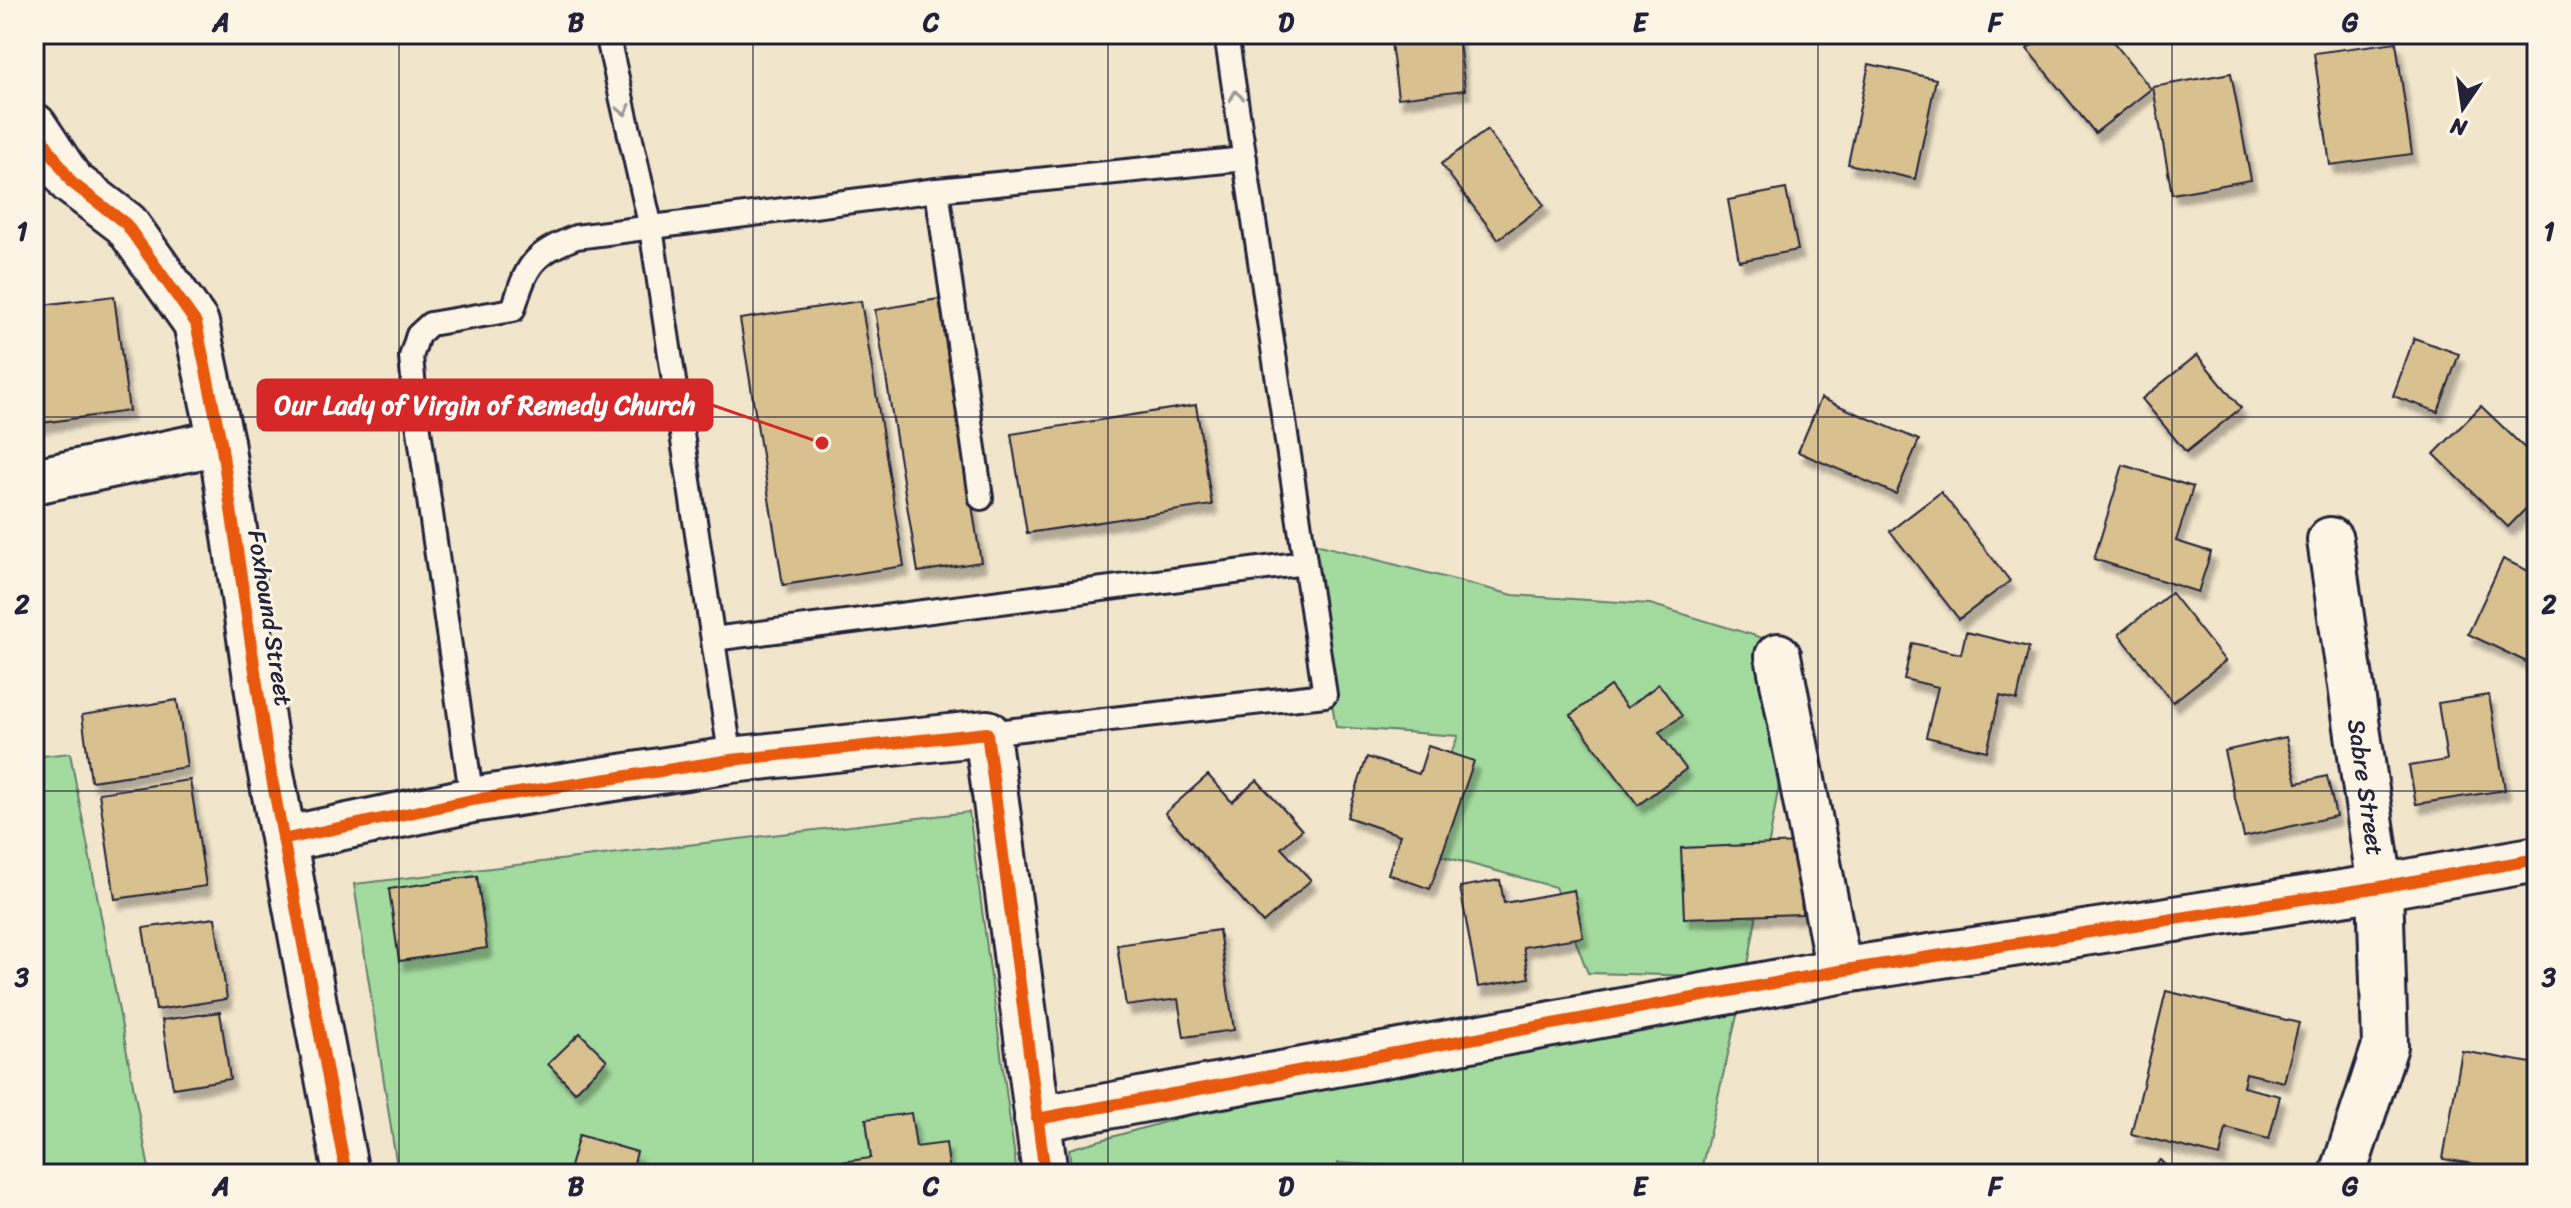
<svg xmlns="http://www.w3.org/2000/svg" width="2571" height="1208" font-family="Sriracha,sans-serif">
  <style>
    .green { fill: #a3da9e; stroke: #627e6c; stroke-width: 2 }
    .building { fill: #d8c08f; stroke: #22223b; stroke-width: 2; filter: url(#shadow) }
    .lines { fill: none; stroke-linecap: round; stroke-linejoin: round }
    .service-casing { stroke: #22223b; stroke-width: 28 }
    .minor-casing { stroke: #22223b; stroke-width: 50 }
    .service { stroke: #fcf5e5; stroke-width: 22 }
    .minor { stroke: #fcf5e5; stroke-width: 44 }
    .cycleway-casing { stroke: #fcf5e5; stroke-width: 17 }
    .cycleway { stroke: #e8590c; stroke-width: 12 }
    .oneway { stroke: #9a9698 }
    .grid { fill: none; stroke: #22223b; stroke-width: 2; stroke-opacity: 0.55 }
    .labels { text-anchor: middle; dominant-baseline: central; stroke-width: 6; stroke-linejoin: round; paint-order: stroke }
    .street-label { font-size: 24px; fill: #22223b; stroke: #fcf5e5 }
    .leader { fill: none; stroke: #d62828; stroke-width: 3 }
    .callout-dot { fill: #d62828; stroke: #fcf5e5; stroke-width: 3 }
    .callout { fill: #d62828; stroke: #d62828; stroke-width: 3 }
    .callout-label { font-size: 26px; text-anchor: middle; font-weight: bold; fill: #fff }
    .neatline { fill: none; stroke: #22223b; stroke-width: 3 }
    .grid-label { font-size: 26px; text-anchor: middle; font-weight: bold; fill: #22223b }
  </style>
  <defs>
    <filter id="shadow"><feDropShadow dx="5" dy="9" stdDeviation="2" flood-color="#0004"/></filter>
  </defs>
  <rect width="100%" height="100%" fill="#f1e5cb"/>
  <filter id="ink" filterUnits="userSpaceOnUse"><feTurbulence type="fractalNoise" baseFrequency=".0125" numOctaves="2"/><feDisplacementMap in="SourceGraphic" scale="16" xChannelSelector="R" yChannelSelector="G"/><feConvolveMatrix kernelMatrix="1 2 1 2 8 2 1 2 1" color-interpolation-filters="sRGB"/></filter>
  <g filter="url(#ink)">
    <g class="green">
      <path d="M1304,541L1513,595L1650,604L1802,650L1746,977L1700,1174H1544L1338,1163L1339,1174H1072L1069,1149L1338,1073L1742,977L1588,973L1555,887L1412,848L1458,736L1336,727Z"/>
      <path d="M70,753L150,1174H34V757Z"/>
      <path d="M969,812L1017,1174H398L354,884Z"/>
    </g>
    <g class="building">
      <path d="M1390,34H1458L1465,90L1398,98Z"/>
      <path d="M2046,34H2107L2151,89L2095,133L2027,49Z"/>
      <path d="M2396,42L2412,154L2330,165L2314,53Z"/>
      <path d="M1869,64L1936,79L1915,179L1848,164Z"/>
      <path d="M2231,73L2251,180L2172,194L2153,87Z"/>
      <path d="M1487,130L1544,205L1498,239L1441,164Z"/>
      <path d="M1786,189L1798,250L1739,261L1728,200Z"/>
      <path d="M114,296L129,411L34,424V306Z"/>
      <path d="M939,299L981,562L918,572L875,310Z"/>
      <path d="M861,301L904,566L783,585L740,319Z"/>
      <path d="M2414,338L2459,354L2438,412L2393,396Z"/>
      <path d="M2197,355L2241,408L2186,452L2142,399Z"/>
      <path d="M1821,398L1919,440L1896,494L1798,452Z"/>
      <path d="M1196,405L1212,505L1027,533L1011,434Z"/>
      <path d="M2481,406L2537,460V497L2508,527L2434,454Z"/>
      <path d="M2123,465L2193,487L2176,541L2211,552L2198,592L2094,559Z"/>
      <path d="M1941,492L2010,581L1959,619L1890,531Z"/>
      <path d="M2503,559L2537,575V660L2535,666L2468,634Z"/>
      <path d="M2171,593L2225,661L2173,702L2119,634Z"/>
      <path d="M1966,632L2029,647L2017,700L2000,696L1987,751L1926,737L1938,687L1904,679L1912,643L1961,654Z"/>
      <path d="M1659,684L1682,716L1659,732L1686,769L1638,805L1571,715L1610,686L1627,708Z"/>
      <path d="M2489,695L2505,790L2416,804L2409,766L2447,760L2438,703Z"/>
      <path d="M177,700L187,767L91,781L82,715Z"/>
      <path d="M2286,737L2297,783L2327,776L2336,816L2244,837L2224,751Z"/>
      <path d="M1428,746L1474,761L1430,889L1388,874L1400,835L1347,817L1367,757L1419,774Z"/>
      <path d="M1208,775L1232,802L1257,780L1302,830L1281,848L1311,880L1263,923L1165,813Z"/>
      <path d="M190,780L206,886L115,899L99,793Z"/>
      <path d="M1799,843L1802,914L1684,918L1681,848Z"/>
      <path d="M477,876L487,948L399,961L389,889Z"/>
      <path d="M1500,880L1504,903L1574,890L1583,937L1523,947L1529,978L1478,987L1460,887Z"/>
      <path d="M215,918L227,999L156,1010L143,928Z"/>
      <path d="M1219,930L1234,1030L1184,1037L1178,999L1126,1006L1117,945Z"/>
      <path d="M2166,991L2299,1023L2284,1082L2246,1073L2243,1087L2280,1096L2269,1139L2226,1128L2220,1156L2131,1134Z"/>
      <path d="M220,1012L230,1079L173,1088L162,1020Z"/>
      <path d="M580,1033L607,1060L575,1092L548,1064Z"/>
      <path d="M2462,1051L2537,1064V1174L2443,1159Z"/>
      <path d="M911,1113L916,1147L946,1143L950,1174H843L841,1162L871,1158L866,1119Z"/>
      <path d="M579,1135L637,1152L631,1174H568Z"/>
      <path d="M2160,1160L2174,1174H2146Z"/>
    </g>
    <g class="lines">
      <defs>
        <g id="service">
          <path d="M607,34L651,228L731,760"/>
          <path d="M937,190L981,498"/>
          <path d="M713,639L1305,563"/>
          <path d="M987,733L1325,695L1226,34"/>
          <path d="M472,800L416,409L411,357L418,335L430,324L513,310C527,265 531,255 576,237L937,190L1245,159"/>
        </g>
        <g id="minor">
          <path d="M34,126L71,182L126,224L196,323L221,442L267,752L346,1174"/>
          <path d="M34,481L221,442"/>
          <path id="s1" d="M2330,540L2380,887L2385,1046L2343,1174"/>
          <path d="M1778,656L1839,971"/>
          <path d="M286,839L472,800L731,760L987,733L1045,1174"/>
          <path d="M1037,1119L1839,971L2380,887L2537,859"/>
        </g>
      </defs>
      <use href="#service" class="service-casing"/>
      <use href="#minor" class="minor-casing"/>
      <use href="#service" class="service"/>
      <use href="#minor" class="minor"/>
      <defs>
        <g id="cycleway">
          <path d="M34,126L71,182L126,224L196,323L221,442L267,752L346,1174"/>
          <path d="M286,839L472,800L731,760L987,733L1045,1174"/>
          <path d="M1037,1119L1839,971L2380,887L2537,859"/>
        </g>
      </defs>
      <use href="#cycleway" class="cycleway-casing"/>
      <use href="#cycleway" class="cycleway"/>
    </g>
    <defs><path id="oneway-chevron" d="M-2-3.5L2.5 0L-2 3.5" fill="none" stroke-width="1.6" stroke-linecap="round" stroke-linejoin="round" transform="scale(2)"/></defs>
    <g class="oneway">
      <use href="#oneway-chevron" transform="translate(1236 96) rotate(-99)"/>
      <use href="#oneway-chevron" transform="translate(624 110) rotate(77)"/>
    </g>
  </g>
  <path class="grid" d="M399,34V1174M753,34V1174M1108,34V1174M1463,34V1174M1818,34V1174M2172,34V1174M34,417H2537M34,791H2537"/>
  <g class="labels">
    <g class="street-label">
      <text transform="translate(270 618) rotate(81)">Foxhound Street</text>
      <text stroke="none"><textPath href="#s1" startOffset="250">Sabre Street</textPath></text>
    </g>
  </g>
  <path class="leader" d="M822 443L712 405"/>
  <circle class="callout-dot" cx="822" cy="443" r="8"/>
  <rect class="callout" x="258" y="380" width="454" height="50" rx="8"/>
  <g class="callout-label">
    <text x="485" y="414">Our Lady of Virgin of Remedy Church</text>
  </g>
  <rect width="2571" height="1208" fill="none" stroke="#fcf5e5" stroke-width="88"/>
  <g transform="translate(2463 108) rotate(193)" stroke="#fcf5e5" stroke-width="6" paint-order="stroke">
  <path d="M0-6L14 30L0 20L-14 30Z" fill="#22223b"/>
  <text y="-12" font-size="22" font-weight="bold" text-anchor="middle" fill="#22223b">N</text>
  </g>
  <rect x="44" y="44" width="2483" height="1120" class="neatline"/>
  <g class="grid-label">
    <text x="221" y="31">A</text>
    <text x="576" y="31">B</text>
    <text x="931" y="31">C</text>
    <text x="1286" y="31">D</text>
    <text x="1640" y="31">E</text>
    <text x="1995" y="31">F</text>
    <text x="2350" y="31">G</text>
    <text x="22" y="240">1</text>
    <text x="2549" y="240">1</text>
    <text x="22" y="613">2</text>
    <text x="2549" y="613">2</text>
    <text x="22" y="986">3</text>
    <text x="2549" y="986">3</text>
    <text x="221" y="1195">A</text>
    <text x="576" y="1195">B</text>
    <text x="931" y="1195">C</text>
    <text x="1286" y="1195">D</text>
    <text x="1640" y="1195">E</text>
    <text x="1995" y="1195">F</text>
    <text x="2350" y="1195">G</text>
  </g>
</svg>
